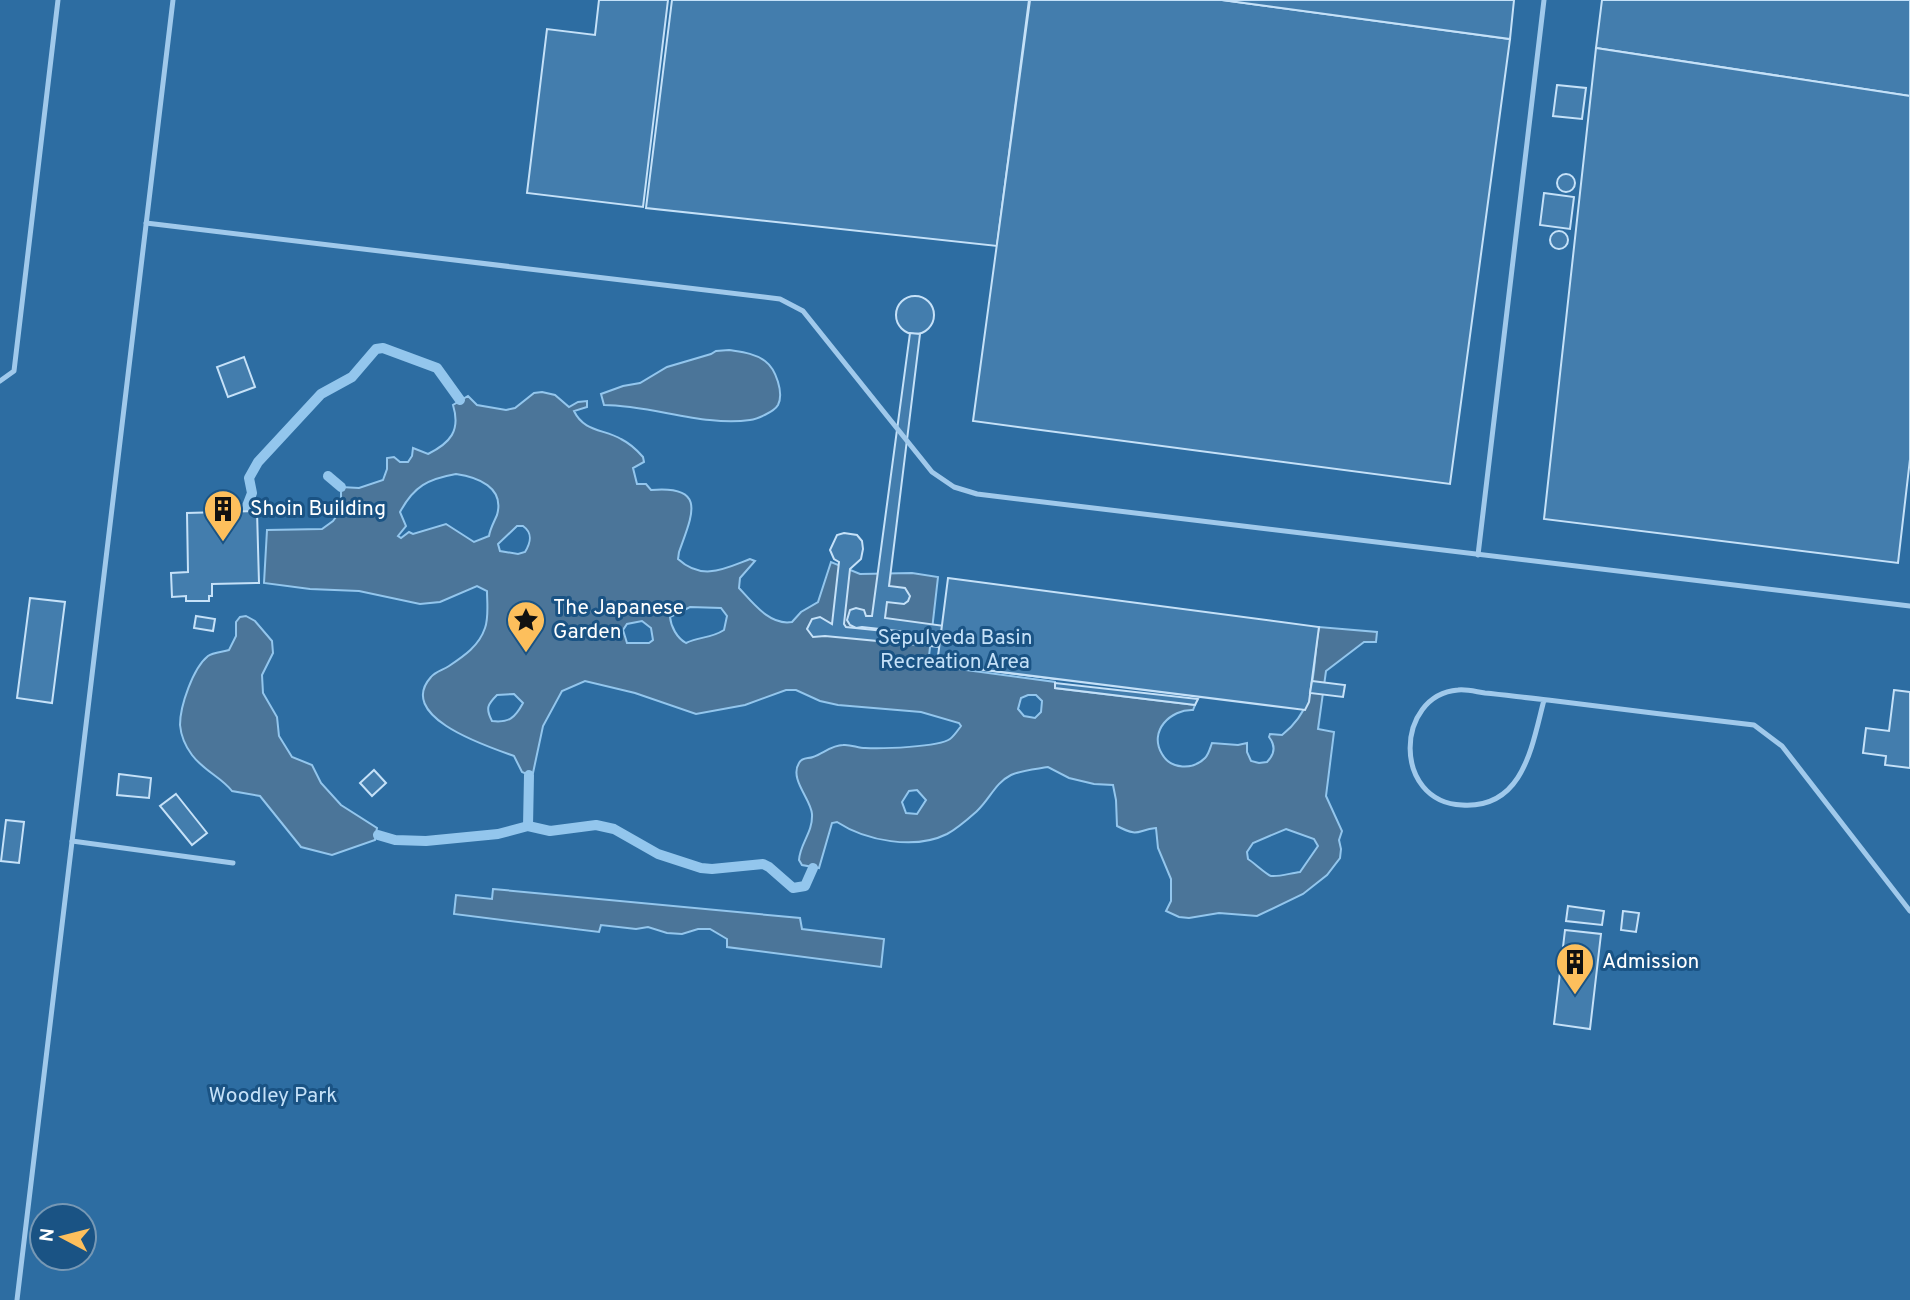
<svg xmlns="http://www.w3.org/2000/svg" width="1910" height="1300" font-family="Overpass,sans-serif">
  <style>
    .green { fill: #2d6da2; fill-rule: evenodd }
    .water { fill: #4b7599; stroke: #93c6ed; stroke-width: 2; fill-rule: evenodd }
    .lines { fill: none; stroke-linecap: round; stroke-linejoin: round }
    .stream { stroke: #93c6ed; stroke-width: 10 }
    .building { fill: #437dad; stroke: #c5e1f8; stroke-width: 2 }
    .service { stroke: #a0c9eb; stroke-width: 5 }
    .labels { text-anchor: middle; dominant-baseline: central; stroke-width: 6; stroke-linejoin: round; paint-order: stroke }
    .poi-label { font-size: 21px; fill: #fff; stroke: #1a5384; text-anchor: start }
    .park-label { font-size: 21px; fill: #c5e1f8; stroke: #1a5384 }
  </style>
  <rect width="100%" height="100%" fill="#1a5384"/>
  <path class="green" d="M0,0H1910V1300H0ZM42,1216H84V1258H42Z"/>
  <g class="water">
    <path d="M729,350C741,352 754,353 765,361C776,369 784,393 778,405C774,412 757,419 750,420C705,427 651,405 604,405L601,394L623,386L640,383L667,367L711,354L716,351Z"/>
    <path d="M542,392L555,395L569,407L578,402L587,401V407L574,411C584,432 604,429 621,439C629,443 637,450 643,457L644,462L633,468L637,484H646L651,490C708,485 692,515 679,552L678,559C702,581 724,569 750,559L755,561L740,578L739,588C753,603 770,626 792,622L801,612L818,602L831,562L860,574L912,573L938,577L928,665L1055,682V688L1195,705L1193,710C1171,709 1148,731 1162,754C1171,770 1193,770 1205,758C1209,754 1210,748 1212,743L1238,745L1247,743V752L1251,761L1259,763L1267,762C1275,754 1276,746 1269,737L1270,734L1282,735C1320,705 1311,669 1319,627L1377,632L1376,642H1364L1326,671L1318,729L1334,732L1326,796L1342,831L1339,840L1341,849L1340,858L1327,875L1303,894L1257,916L1219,913L1189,918L1179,917L1166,911L1171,901V879L1158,848L1156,828C1136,830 1140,838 1117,826L1116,800L1113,785L1094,784L1069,778L1048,767C1037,769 1022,770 1011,775C995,783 990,799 977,811C968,819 958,828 947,834C915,850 866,841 837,822L832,823L819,868L802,865L799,860C800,843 813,833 812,814C811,799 789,779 799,763C802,757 808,759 813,757C824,753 832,745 843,745C850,744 858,748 865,748C881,749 939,747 950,739C954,736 958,730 961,726L959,723L921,712L838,705L820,701L796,690H786L745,705L696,714L635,693L585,681L562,691L543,726L533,773L529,775L522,772L514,756C489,747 395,717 431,677C435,672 443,670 449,666C464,656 479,646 485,628C489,617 487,602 487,591L477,586L440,602L420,604L359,591L310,589L264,583L267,530L322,529L333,521L341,510V487L359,488L383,480L387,469V458L394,457L400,462H408L412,456L413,448L428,454C450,443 461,431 453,405L468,396L477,405L506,410L515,408L534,393ZM456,474C477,477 505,487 497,515C494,522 490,529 489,536L474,542L446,524L413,534L409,532L401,538L398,536L406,526L400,512C414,486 428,479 456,474ZM517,526H523C533,533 531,542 525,552L518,554L500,551L498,544ZM690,607L721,608L727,616L724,630C710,639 700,636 686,643C677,638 671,627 670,617ZM642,621L651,628L653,640L649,643H627L623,630L627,624ZM514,694L523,703C515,718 509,723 492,721C485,708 488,704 497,695ZM1028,695H1036L1042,701L1041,712L1035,718L1024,716L1018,709L1021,698ZM917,790L926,800L917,814L906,813L902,802L909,791ZM1286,829L1314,839L1318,846L1300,872C1291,873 1279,877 1271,876C1267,875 1253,862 1248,859L1247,852L1253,843Z"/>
    <path d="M246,616L255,621L272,641L273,653L262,675L263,693L277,717L279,736L292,757L312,765L321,783L341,805L377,828L375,840L332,855L301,847L260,796L232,791C221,777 204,771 192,755C186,747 181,736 180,725C180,706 193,668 208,656C213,652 223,652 229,650L236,636V622L240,617Z"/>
    <path d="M493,889L800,918L802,929L884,939L881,967L727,947V939L710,929H698L682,934L667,933L648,927L636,929L601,925L599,932L454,914L456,895L492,899Z"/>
  </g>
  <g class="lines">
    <g class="stream">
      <path d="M328,476L341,487"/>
      <path d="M246,521L249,514L247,506L252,493L249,478L258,462L321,394L352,377L376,349L383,348L437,368L460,400"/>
      <path d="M528,826L529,775"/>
      <path d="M378,835L395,840L426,841L498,834L528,826L550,831L596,825L614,829L658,854L701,868L712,869L763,864L769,867L793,888L805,886L813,868"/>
    </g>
  </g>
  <g class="building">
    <path d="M599,0H668L643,207L527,193L547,29L595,35Z"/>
    <path d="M672,0H1029L997,246L646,208Z"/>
    <path d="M1030,0H1222L1510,39L1450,484L973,421Z"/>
    <path d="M1222,0H1514L1510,39Z"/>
    <path d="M1602,0H1910V96L1596,48Z"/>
    <path d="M1596,48L1910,96V459L1898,563L1544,519Z"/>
    <path d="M1557,85L1586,88L1582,119L1553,116Z"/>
    <circle cx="1566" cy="183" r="9"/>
    <path d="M1544,193L1574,197L1570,229L1540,225Z"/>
    <circle cx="1559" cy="240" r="9"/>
    <circle cx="915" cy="315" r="19"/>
    <path d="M910,333L920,334L889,586L905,588L910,596L908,601L904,604L887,602L885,618L952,627V637L862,627L856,628L850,625L847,620L850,610L856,608L864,610L866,616H872Z"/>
    <path d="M244,357L255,387L228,397L217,367Z"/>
    <path d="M257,511L259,583L212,584V596H209V601H186V596L172,597L171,573L188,572L187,513Z"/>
    <path d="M844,533L857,535L862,541L863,549L861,559L850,569L844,624L846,627L1060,649L1056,679L937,664L940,647L825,636L813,637L807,629L812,619L820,617L832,624L839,562L834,559L830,550L837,535Z"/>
    <path d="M948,578L1319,627L1309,702L1305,710L937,664Z"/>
    <path d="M30,598L65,602L52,703L17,698Z"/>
    <path d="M196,616L215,619L213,631L194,628Z"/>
    <path d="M1312,681L1345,685L1343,697L1310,693Z"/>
    <path d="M1055,683L1198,699L1195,705L1055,688Z"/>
    <path d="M1894,690L1910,692V768L1885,765L1886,756L1863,753L1866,728L1889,731Z"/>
    <path d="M374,770L386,783L372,796L360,783Z"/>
    <path d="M119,774L151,778L149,798L117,795Z"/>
    <path d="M176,794L207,833L192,845L160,806Z"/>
    <path d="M6,820L24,822L19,863L1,861Z"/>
    <path d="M1568,906L1604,911L1602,925L1566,921Z"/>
    <path d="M1623,911L1639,913L1636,932L1621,930Z"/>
    <path d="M1565,930L1601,934L1590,1029L1554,1024Z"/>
  </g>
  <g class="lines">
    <g class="service">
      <path d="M146,223L780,299L803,311L932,472L954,487L977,494L1910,606"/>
      <path d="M0,381L14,371L58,0"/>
      <path d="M1478,555L1544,0"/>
      <path d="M1544,700C1532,745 1524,809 1462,805C1392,802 1395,695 1458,690C1467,689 1477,692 1485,693C1506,695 1527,698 1548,700C1617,709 1685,717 1754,725L1782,746L1910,911"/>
      <path d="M72,841L233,863"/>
      <path d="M17,1300L173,0"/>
    </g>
  </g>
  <defs>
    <symbol id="building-pin" viewBox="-11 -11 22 30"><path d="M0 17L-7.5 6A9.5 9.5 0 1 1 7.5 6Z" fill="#fdbf5c" stroke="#1a5384"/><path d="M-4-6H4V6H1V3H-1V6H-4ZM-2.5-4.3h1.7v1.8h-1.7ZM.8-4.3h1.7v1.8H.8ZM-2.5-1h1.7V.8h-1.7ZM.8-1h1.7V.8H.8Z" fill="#111"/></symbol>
    <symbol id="sight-pin" viewBox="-11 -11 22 30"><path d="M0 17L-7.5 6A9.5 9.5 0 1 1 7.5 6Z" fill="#fdbf5c" stroke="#1a5384"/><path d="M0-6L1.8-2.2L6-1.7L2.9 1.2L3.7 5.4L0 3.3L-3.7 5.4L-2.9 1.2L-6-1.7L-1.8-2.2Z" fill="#111"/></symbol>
  </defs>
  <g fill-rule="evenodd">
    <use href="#building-pin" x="201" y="487" width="44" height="60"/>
    <use href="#sight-pin" x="504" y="598" width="44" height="60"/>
    <use href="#building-pin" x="1553" y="940" width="44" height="60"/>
  </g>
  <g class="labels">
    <g class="poi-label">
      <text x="250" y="509">Shoin Building</text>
      <text x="553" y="608">The Japanese<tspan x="553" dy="24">Garden</tspan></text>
      <text x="1602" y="962">Admission</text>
    </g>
    <g class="park-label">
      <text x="955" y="638">Sepulveda Basin<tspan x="955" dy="24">Recreation Area</tspan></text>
      <text x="273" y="1096">Woodley Park</text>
    </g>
  </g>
  <g transform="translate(63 1237) rotate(277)"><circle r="33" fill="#1a5384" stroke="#7698b5" stroke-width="2"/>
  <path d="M0-5L12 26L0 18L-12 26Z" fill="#fdbf5c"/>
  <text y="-10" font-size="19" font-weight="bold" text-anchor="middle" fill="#ffffff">N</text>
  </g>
</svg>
